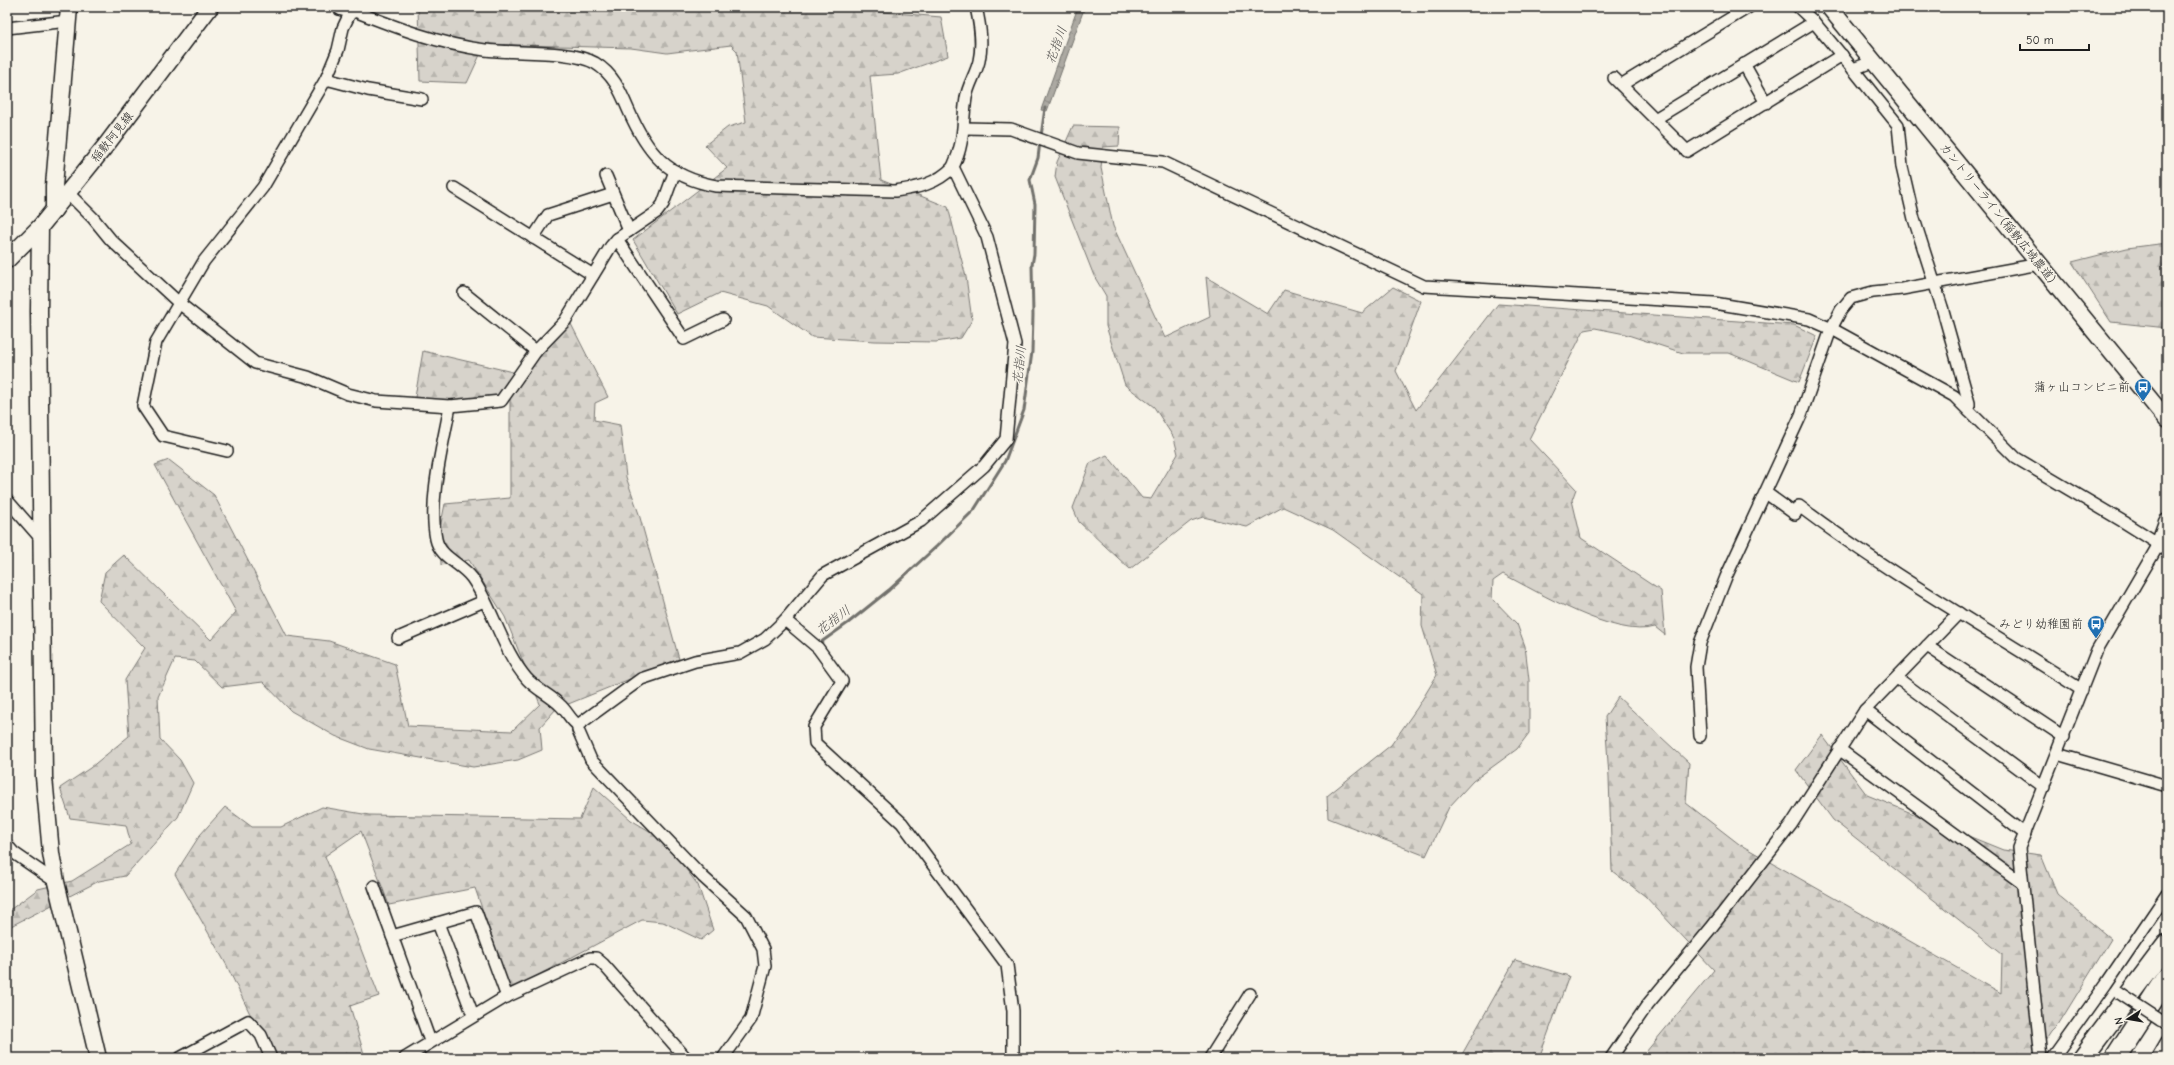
<svg xmlns="http://www.w3.org/2000/svg" width="2174" height="1065" font-family="'Comic Neue','Klee One',sans-serif">
  <style>
    .forest { fill: url(#forest-firs); stroke: #7a7874 }
    .water { fill: url(#water-ripples); stroke: #72716c }
    .lines { fill: none; stroke-linecap: round; stroke-linejoin: round }
    .stream { stroke: #72716c; stroke-width: 3 }
    .street-casing { stroke: #1c1c1c; stroke-width: 14 }
    .secondary-casing { stroke: #1c1c1c; stroke-width: 19 }
    .highway-casing { stroke: #1c1c1c; stroke-width: 23 }
    .street { stroke: #f7f3e8; stroke-width: 11 }
    .secondary { stroke: #f7f3e8; stroke-width: 16 }
    .highway { stroke: #f7f3e8; stroke-width: 20 }
    .street-bridge-casing { stroke: #1c1c1c; stroke-width: 14; stroke-linecap: butt }
    .street-bridge { stroke: #f7f3e8; stroke-width: 11 }
    .labels { text-anchor: middle; dominant-baseline: central; stroke-width: 3; stroke-linejoin: round; paint-order: stroke }
    .street-label { font-size: 12px; fill: #1c1c1c; stroke: #f7f3e8 }
    .poi-label { font-size: 12px; fill: #1c1c1c; stroke: #f7f3e8; text-anchor: end }
    .water-label { font-size: 13px; font-style: italic; fill: #565452; stroke: #f7f3e8 }
  </style>
  <defs>
    <pattern id="forest-firs" width="22" height="20" patternUnits="userSpaceOnUse"><rect width="22" height="20" fill="#d7d3cb"/><path d="M5 1l3.5 6h-7zM16 11l3.5 6h-7z" fill="#b8b5ae"/></pattern>
    <pattern id="water-ripples" width="26" height="14" patternUnits="userSpaceOnUse"><rect width="26" height="14" fill="#aca9a2"/><path d="M2 4q2-2 4 0t4 0M15 11q2-2 4 0t4 0" fill="none" stroke="#8b8983"/></pattern>
  </defs>
  <rect width="100%" height="100%" fill="#f7f3e8"/>
  <filter id="ink" filterUnits="userSpaceOnUse"><feTurbulence type="fractalNoise" baseFrequency=".025" numOctaves="2"/><feDisplacementMap in="SourceGraphic" scale="8" xChannelSelector="R" yChannelSelector="G"/><feConvolveMatrix kernelMatrix="1 2 1 2 8 2 1 2 1" color-interpolation-filters="sRGB"/></filter>
  <g filter="url(#ink)">
    <g class="forest">
      <path d="M418,7H858L860,10L941,17L948,56L898,74L870,76L881,180L948,207L966,277L972,320L961,338L936,342L875,341L812,337L768,306L720,293L677,314L633,240L727,168L705,145L728,127L746,122L737,51L731,45L667,53L631,48L485,44L467,83L420,81Z"/>
      <path d="M1073,126L1120,127L1119,146L1103,147L1101,168L1113,226L1165,338L1210,317L1206,277L1268,314L1284,290L1362,313L1393,287L1421,301L1396,371L1416,410L1498,304L1794,325L1817,336L1799,382L1729,353H1683L1625,334L1595,328L1584,330L1529,439L1576,489L1572,500L1581,538L1661,591L1665,635L1655,627C1616,639 1538,592 1503,574L1493,581L1492,598L1517,624L1525,646L1529,680V733L1517,749L1473,781L1449,807L1426,856L1328,818L1327,796L1391,745L1417,708L1437,675L1422,626L1423,594L1333,530L1283,507L1247,527L1203,517L1191,521L1130,569L1079,522L1073,508L1090,463L1107,455L1142,498L1151,499L1178,454L1174,438L1154,407L1125,385L1106,326V296L1094,276L1055,177L1057,162Z"/>
      <path d="M2167,243V328L2111,322L2072,262L2127,248Z"/>
      <path d="M571,324L608,397L595,403L594,420L620,425L626,477L639,514L679,659L556,709L540,727L542,750L518,760L473,767L369,749L335,736L291,711L263,682L222,687L195,661L175,659L158,697L160,739L180,760L193,783L178,817L125,876L99,881L7,928V909H11L38,889L72,881L131,844L126,825L70,818L60,788L90,768L129,736L125,680L145,648L99,601L105,572L124,555L211,640L236,612L155,465L169,460L214,495L287,636L329,641L395,664L408,726L512,731L540,704L505,617L469,560L441,565L440,528L445,504L510,498V399L414,403L423,351L521,374Z"/>
      <path d="M1618,697L1689,763L1686,803L1739,844L2001,993L2002,954L1833,820L1796,770L1822,735L1867,795L2003,850L2041,855L2057,894L2111,939L2058,1025L2051,1032L2034,1058H1641L1714,970L1645,896L1612,871L1609,777L1605,717Z"/>
      <path d="M594,787L631,820L663,839L698,885L713,930L701,940L663,922L642,920L510,990L475,888L389,905L361,831L325,856L379,996L350,1006L364,1054L358,1058H278L251,1016L226,964L175,874L200,835L225,807L252,827H281L322,807L369,815L580,819Z"/>
      <path d="M1515,960L1569,976L1539,1058H1460Z"/>
    </g>
    <path class="water" d="M1078,7H1084V9L1047,111L1041,110Z"/>
    <g class="lines">
      <g class="stream">
        <path d="M1041,136L1045,108"/>
        <path d="M817,645L848,623L889,590L937,546L974,510L1005,461L1024,410L1032,352L1033,315L1032,265L1034,254L1035,204L1030,180L1038,158L1040,142"/>
      </g>
      <defs>
        <g id="street">
          <path d="M1798,7L1814,22L1853,69L1872,62"/>
          <path d="M352,10C395,27 439,44 485,50C516,54 569,49 595,63C613,74 620,90 628,109C647,153 667,177 716,186L895,191C917,188 937,184 953,167"/>
          <path d="M7,28L68,21"/>
          <path d="M1744,64L1766,103"/>
          <path d="M1853,69L1898,125L1902,167L1914,219L1942,307L1969,403V411"/>
          <path d="M1614,78L1687,151L1842,55"/>
          <path d="M326,79L368,90L422,99"/>
          <path d="M1621,85L1749,7"/>
          <path d="M1655,119L1814,22"/>
          <path d="M964,128L1011,129L1078,153L1163,162L1424,286L1714,303L1809,319L1834,330L1954,396L2016,458L2124,522L2159,544L2167,552"/>
          <path d="M675,171L663,204L657,212L617,239L684,339L723,320"/>
          <path d="M606,176L629,231"/>
          <path d="M454,188L593,275"/>
          <path d="M68,193L93,218L111,240L179,303L255,363L308,377L348,394L376,401L450,406L501,401L536,351L565,321L611,246L617,239"/>
          <path d="M533,238L548,215L613,194"/>
          <path d="M464,293L536,351"/>
          <path d="M450,406C443,445 428,500 436,539C440,558 461,563 472,578C493,608 502,650 527,679C537,690 550,695 560,705C567,711 571,721 578,725"/>
          <path d="M227,451L163,436L143,406L156,342L204,261L263,187L326,79L338,50L343,28L353,7"/>
          <path d="M1766,493L1795,514L1799,506C1889,574 1987,629 2082,690"/>
          <path d="M7,500L42,540"/>
          <path d="M785,620L818,648L842,681L814,727L815,743L902,823L1007,965L1013,1011V1058"/>
          <path d="M398,638L484,601"/>
          <path d="M1927,646L2064,737"/>
          <path d="M1897,678L2044,787"/>
          <path d="M1865,710L2025,834"/>
          <path d="M1700,736L1696,667L1700,643L1726,577L1801,415L1831,329L1841,310L1851,298L1873,292L1902,289L2040,264"/>
          <path d="M1839,749L2022,883"/>
          <path d="M2057,754L2167,786"/>
          <path d="M7,845L14,853L56,882"/>
          <path d="M374,886L430,1041"/>
          <path d="M438,923L473,1015"/>
          <path d="M392,936L476,912L507,997"/>
          <path d="M2160,1020L2167,1024"/>
          <path d="M180,1058L248,1021L261,1035L271,1058"/>
          <path d="M405,1058L504,998L590,958H596L603,964L686,1058"/>
          <path d="M723,1058L751,1019L765,966L763,949L746,916L703,877L591,760L578,730V725L641,679L695,661L740,653L765,639L785,620L823,575L921,521L984,466L1006,439L1015,344L987,237L953,167C965,142 962,124 966,98C968,85 976,74 979,61C983,43 980,25 976,7"/>
          <path d="M1210,1058L1250,994"/>
          <path d="M1611,1058L1648,1004L1711,928L1791,825L1865,710L1959,613"/>
          <path d="M2041,1058L2019,848L2097,650L2159,544"/>
          <path d="M2053,1058L2106,984L2167,894"/>
          <path d="M2157,1058L2167,1041"/>
        </g>
        <g id="secondary">
          <path d="M341,7L352,10"/>
          <path d="M1829,7L2167,420"/>
          <path d="M54,210V186L69,7"/>
          <path d="M40,227L39,312L44,777L51,853L56,882L98,1058"/>
          <path d="M7,260L40,227L107,144L210,7"/>
          <path d="M2159,544L2167,522"/>
        </g>
        <g id="highway">
          <path d="M2082,1058L2167,945"/>
          <path d="M2115,1058L2167,978"/>
        </g>
      </defs>
      <use href="#street" class="street-casing"/>
      <use href="#secondary" class="secondary-casing"/>
      <use href="#highway" class="highway-casing"/>
      <use href="#street" class="street"/>
      <use href="#secondary" class="secondary"/>
      <use href="#highway" class="highway"/>
      <defs>
        <path id="street-bridge" d="M2119,993L2160,1020"/>
      </defs>
      <use href="#street-bridge" class="street-bridge-casing"/>
      <use href="#street-bridge" class="street-bridge"/>
    </g>
  </g>
  <defs>
    <symbol id="bus-pin" viewBox="-11 -11 22 30"><path d="M0 17L-7.5 6A9.5 9.5 0 1 1 7.5 6Z" fill="#1f6fb2" stroke="#f7f3e8"/><path d="M-5-6H5V4H4V6H2V4H-2V6H-4V4H-5ZM-3.5-4V0h7V-4ZM-3.5 1.2v1.5H-2V1.2ZM2 1.2v1.5H3.5V1.2Z" fill="#fff"/></symbol>
  </defs>
  <g fill-rule="evenodd">
    <use href="#bus-pin" x="2133" y="377" width="20" height="27"/>
    <use href="#bus-pin" x="2086" y="614" width="20" height="27"/>
  </g>
  <g class="labels">
    <g class="street-label">
      <text transform="translate(112 137) rotate(-52)">稲敷阿見線</text>
      <text transform="translate(1998 213) rotate(51)">カントリーライン(稲敷広域農道)</text>
    </g>
    <g class="poi-label">
      <text x="2130" y="387">蒲ヶ山コンビニ前</text>
      <text x="2083" y="624">みどり幼稚園前</text>
    </g>
    <g class="water-label">
      <text transform="translate(1056 45) rotate(-70)">花指川</text>
      <text transform="translate(1019 365) rotate(-84)">花指川</text>
      <text transform="translate(833 620) rotate(-37)">花指川</text>
    </g>
  </g>
  <rect width="2174" height="1065" fill="none" stroke="#f7f3e8" stroke-width="24"/>
  <rect x="12" y="12" width="2150" height="1041" fill="none" stroke="#1c1c1c" stroke-width="1.5" filter="url(#ink)"/>
  <g transform="translate(2128 1019) rotate(258)" stroke="#f7f3e8" stroke-width="3" paint-order="stroke">
  <path d="M0-3L7 15L0 10L-7 15Z" fill="#1c1c1c"/>
  <text y="-6" font-size="11" font-weight="bold" text-anchor="middle" fill="#1c1c1c">N</text>
  </g>
  <path d="M2020 44v6h69v-6" fill="none" stroke="#1c1c1c" stroke-width="2"/>
  <text x="2026" y="44" font-size="12" fill="#1c1c1c" stroke="#f7f3e8" stroke-width="3" paint-order="stroke">50 m</text>
</svg>
